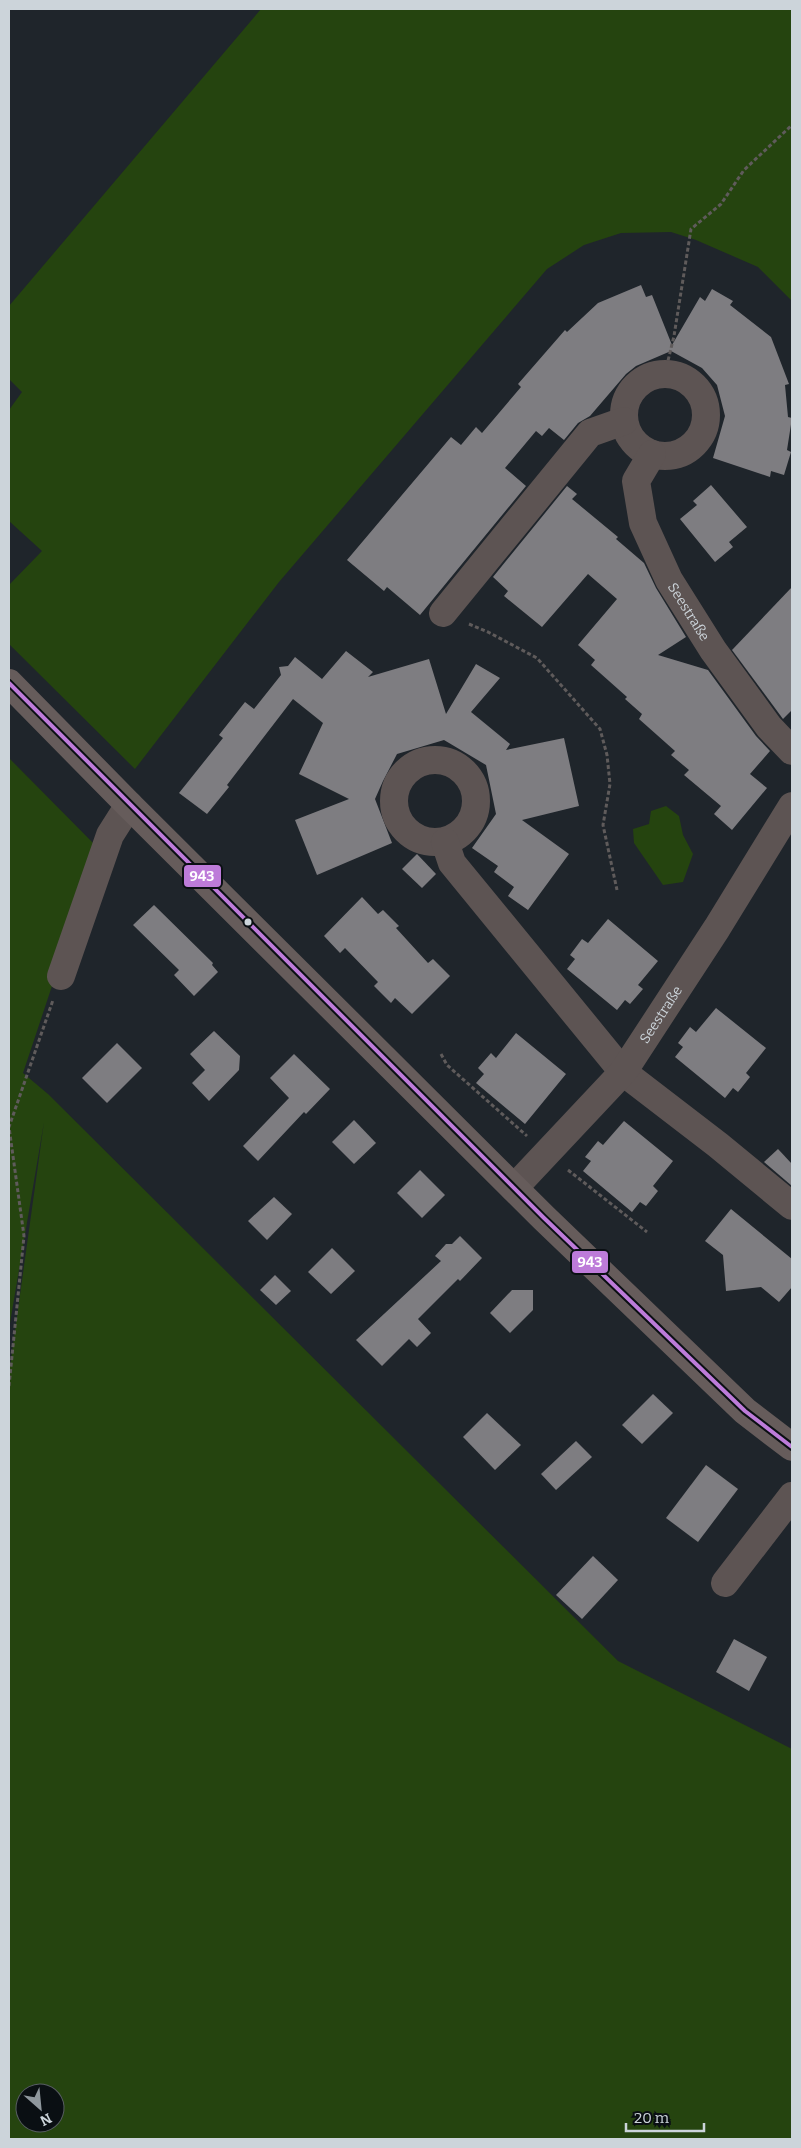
<svg xmlns="http://www.w3.org/2000/svg" width="801" height="2148" font-family="Bitter,serif">
  <style>
    .green { fill: #25440f; fill-rule: evenodd }
    .building { fill: #7e7d81 }
    .lines { fill: none; stroke-linecap: round; stroke-linejoin: round }
    .path { stroke: #5f5b5b; stroke-width: 3; stroke-dasharray: 4 2.5; stroke-linecap: butt }
    .minor { stroke: #5d5453; stroke-width: 28 }
    .major { stroke: #665c5b; stroke-width: 28 }
    .bus-1-casing { stroke: #0a0f13; stroke-width: 8 }
    .bus-1 { stroke: #bd7bd9; stroke-width: 4 }
    .bus-dot { fill: #ccd4da; stroke: #0a0f13; stroke-width: 2 }
    .labels { text-anchor: middle; dominant-baseline: central; stroke-width: 5; stroke-linejoin: round; paint-order: stroke }
    .street-label { font-size: 14px; fill: #ccd4da; stroke: #0a0f13 }
    .line-badge { stroke: #0a0f13; stroke-width: 2 }
    .badge-label { font-size: 14px; text-anchor: middle; font-weight: bold; fill: #fff }
  </style>
  <rect width="100%" height="100%" fill="#1f252b"/>
  <g class="green">
    <path d="M261,9H792V301L758,267L696,240L671,232L621,233L584,245L547,269L279,582L135,769L9,644V585L42,551L9,521V410L22,392L9,379V306Z"/>
    <path d="M9,758L98,848L23,1073L48,1094L618,1661L792,1749V2139H9V1374L44,1122L9,1329ZM25,2093H55V2123H25Z"/>
    <path d="M666,806L679,816L683,835L693,854L683,882L663,885L634,843L633,829L649,824L651,811Z"/>
  </g>
  <g class="building">
    <path d="M641,285L646,297L652,295L672,345L700,297L705,301L712,289L733,301L730,305L771,337L789,384L785,385L788,417L792,418L787,450L791,452L784,475L771,471L770,477L713,458L725,416L717,385L702,368L671,351L636,366L626,374L590,416L578,423L564,440L549,428L542,436L536,431L505,468L526,486L420,615L387,587L384,591L347,560L451,437L461,445L476,427L482,433L521,387L518,384L565,330L567,332L598,303Z"/>
    <path d="M711,485L747,527L729,542L733,547L715,562L680,519L697,505L693,501Z"/>
    <path d="M567,486L577,494L572,499L618,537L616,539L644,563L656,588L686,637L658,655L708,670L756,736L770,751L750,774L767,788L732,830L714,814L721,806L684,775L689,770L671,755L675,751L639,719L642,714L625,699L627,697L591,665L595,660L578,645L617,599L588,574L542,627L504,596L508,591L493,577Z"/>
    <path d="M792,587V710L783,719L732,650Z"/>
    <path d="M346,651L373,672L368,677L429,659L446,714L476,664L500,678L471,712L510,744L506,750L564,738L579,806L522,820L569,854L528,910L508,896L514,887L494,872L498,866L472,848L496,814L486,765L444,740L397,754L383,781L375,799L392,843L317,875L295,820L349,799L299,774L323,723L293,699L227,785L229,787L207,814L179,793L223,738L219,735L245,702L254,709L281,675L279,667L288,666L295,657L322,679Z"/>
    <path d="M417,854L436,874L422,888L402,869Z"/>
    <path d="M362,897L378,914L383,910L399,926L396,928L428,963L433,959L450,976L412,1014L395,998L391,1003L374,986L378,982L345,948L340,953L324,936Z"/>
    <path d="M154,905L213,963L212,965L218,972L194,996L174,975L179,970L133,925Z"/>
    <path d="M608,919L658,961L638,985L643,989L630,1004L625,1000L617,1010L567,969L575,959L570,955L582,939L588,943Z"/>
    <path d="M716,1008L766,1048L746,1073L750,1077L738,1092L733,1088L725,1098L675,1057L683,1047L678,1043L690,1027L696,1032Z"/>
    <path d="M214,1031L240,1056L239,1070L209,1101L192,1083L205,1070L190,1054Z"/>
    <path d="M516,1033L566,1074L525,1124L476,1083L484,1074L478,1068L491,1053L496,1058Z"/>
    <path d="M117,1043L142,1068L107,1103L82,1078Z"/>
    <path d="M294,1054L330,1089L306,1114L304,1112L258,1161L243,1146L289,1098L270,1078Z"/>
    <path d="M354,1120L376,1143L354,1164L332,1142Z"/>
    <path d="M624,1121L673,1161L653,1186L658,1191L646,1206L640,1202L632,1212L583,1171L591,1161L585,1157L598,1141L603,1145Z"/>
    <path d="M778,1149L792,1164V1186L764,1162Z"/>
    <path d="M420,1170L445,1195L422,1218L397,1193Z"/>
    <path d="M274,1197L292,1214L267,1240L248,1221Z"/>
    <path d="M731,1209L792,1259V1287L779,1302L761,1287L726,1291L723,1255L705,1241Z"/>
    <path d="M460,1236L482,1258L460,1281L458,1279L418,1319L431,1333L417,1347L409,1339L382,1366L356,1340L441,1261L435,1256L446,1244H452Z"/>
    <path d="M332,1248L355,1271L331,1294L308,1272Z"/>
    <path d="M275,1275L291,1291L276,1305L260,1290Z"/>
    <path d="M512,1290H533V1310L510,1333L490,1313Z"/>
    <path d="M653,1394L673,1413L642,1444L622,1425Z"/>
    <path d="M487,1413L521,1445L495,1470L463,1437Z"/>
    <path d="M576,1441L592,1457L556,1490L541,1474Z"/>
    <path d="M706,1465L738,1489L698,1542L666,1518Z"/>
    <path d="M593,1556L618,1580L582,1619L556,1595Z"/>
    <path d="M734,1639L767,1657L749,1691L716,1672Z"/>
  </g>
  <g class="lines">
    <g class="path">
      <path d="M665,373L674,336L691,229L721,204L744,170L792,125"/>
      <path d="M469,624L488,632L537,658L600,729L607,755L610,784L603,825L617,890"/>
      <path d="M441,1054L447,1065L527,1136"/>
      <path d="M568,1170L647,1232"/>
      <path d="M9,1386L24,1236L9,1127L53,1000"/>
    </g>
    <g class="minor">
      <circle cx="665" cy="415" r="41"/>
      <path id="s1" d="M652,454L636,481L643,523L669,580L713,650L769,727L792,751"/>
      <path d="M443,613L590,433L624,421"/>
      <circle cx="435" cy="801" r="41"/>
      <path d="M445,842L452,863L623,1072L718,1145L792,1206"/>
      <path d="M61,976L110,835L129,805"/>
      <path id="s2" d="M514,1188L623,1072L717,928L792,806"/>
      <path d="M725,1583L792,1496"/>
    </g>
    <path class="major" d="M9,683L129,805L544,1218L745,1411L792,1447"/>
    <defs>
      <path id="bus-1" d="M9,683L544,1218L745,1411L792,1447"/>
    </defs>
    <use href="#bus-1" class="bus-1-casing"/>
    <use href="#bus-1" class="bus-1"/>
  </g>
  <circle class="bus-dot" cx="248" cy="922" r="4.5"/>
  <g class="labels">
    <g class="street-label">
      <text stroke="none"><textPath href="#s1" startOffset="174">Seestraße</textPath></text>
      <text stroke="none"><textPath href="#s2" startOffset="228">Seestraße</textPath></text>
    </g>
  </g>
  <g class="line-badge">
    <rect x="183" y="864" width="39" height="24" rx="5" fill="#bd7bd9"/>
    <rect x="571" y="1250" width="38" height="24" rx="5" fill="#bd7bd9"/>
  </g>
  <g class="badge-label">
    <text x="202" y="881">943</text>
    <text x="590" y="1267">943</text>
  </g>
  <rect width="801" height="2148" fill="none" stroke="#ccd4da" stroke-width="20"/>
  <g transform="translate(40 2108) rotate(153)"><circle r="24" fill="#0a0f13" stroke="#585e63"/>
  <path d="M0-4L9 19L0 12L-9 19Z" fill="#8f979d"/>
  <text y="-8" font-size="14" font-weight="bold" text-anchor="middle" fill="#ccd4da">N</text>
  </g>
  <path d="M626 2123v8h78v-8" fill="none" stroke="#ccd4da" stroke-width="2.5"/>
  <text x="634" y="2123" font-size="15" fill="#ccd4da" stroke="#0a0f13" stroke-width="4" paint-order="stroke">20 m</text>
</svg>
